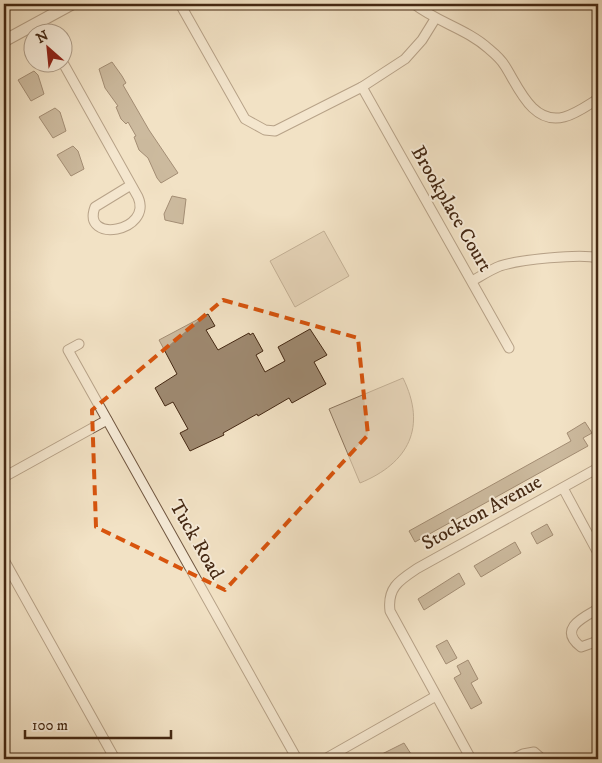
<svg xmlns="http://www.w3.org/2000/svg" width="602" height="763" font-family="'IM FELL DW Pica',serif">
  <style>
    .green { fill: #d4c2a7; stroke: #8c755d }
    .building { fill: #9e8970; stroke: #442813 }
    .lines { fill: none; stroke-linecap: round; stroke-linejoin: round }
    .minor-casing { stroke: #705640; stroke-width: 11 }
    .tertiary-casing { stroke: #705640; stroke-width: 13 }
    .minor { stroke: #f7ecd9; stroke-width: 9 }
    .tertiary { stroke: #f7ecd9; stroke-width: 11 }
    .marked { fill: none; stroke: #d8540d; stroke-width: 4; stroke-dasharray: 10 6; stroke-linejoin: round }
    .labels { text-anchor: middle; dominant-baseline: central; stroke-width: 4; stroke-linejoin: round; paint-order: stroke }
    .street-label { font-size: 20px; fill: #442813; stroke: #f7ecd9 }
  </style>
  <rect width="100%" height="100%" fill="#f2e2c5"/>
  <filter id="stains"><feTurbulence type="fractalNoise" baseFrequency=".004" numOctaves="4"/><feColorMatrix values="0 0 0 0 .2 0 0 0 0 .09 0 0 0 0 .02 0 0 0 .5 -.17"/></filter>
  <radialGradient id="worn" r=".72"><stop offset=".6" stop-color="#630" stop-opacity="0"/><stop offset="1" stop-color="#630" stop-opacity=".3"/></radialGradient>
  <g class="green">
    <path d="M324,231L349,276L295,307L270,261Z"/>
    <path d="M403,378C427,427 409,463 360,483L329,409Z"/>
  </g>
  <g class="building">
    <path d="M112,62L122,76L126,83L123,85L149,130L178,173L161,183L157,178L148,158L139,150L134,137L136,136L128,122L126,124L121,119L116,107L118,106L105,88L99,69Z"/>
    <path d="M34,71L38,75L44,94L31,101L18,80Z"/>
    <path d="M55,108L60,112L66,131L53,138L39,117Z"/>
    <path d="M73,146L78,151L84,169L71,176L57,155Z"/>
    <path d="M172,196L186,199L183,224L165,220L164,214Z"/>
    <path d="M208,314L215,326L206,330L218,350L249,333L250,335L253,333L263,351L256,355L265,372L285,361L278,347L310,329L327,355L314,362L326,384L292,403L289,398L258,416L257,414L223,433L224,435L190,451L180,433L188,429L173,402L165,406L155,388L177,374L159,340Z"/>
    <path d="M585,422L592,433L583,438L588,446L415,542L409,531L571,441L567,433Z"/>
    <path d="M547,524L553,535L537,544L531,533Z"/>
    <path d="M515,542L521,553L481,577L474,566Z"/>
    <path d="M459,573L465,584L424,610L418,599Z"/>
    <path d="M447,640L457,658L446,664L436,646Z"/>
    <path d="M468,660L478,679L471,683L482,703L471,709L454,678L461,674L457,666Z"/>
    <path d="M404,743L411,754L402,759H372Z"/>
  </g>
  <g class="lines">
    <defs>
      <g id="minor">
        <path d="M180,4L245,119L265,130L275,131L362,87L405,59L422,40L435,19"/>
        <path d="M414,4C437,22 467,29 489,49C495,54 501,59 505,66C518,86 532,125 564,117C576,114 588,105 598,99"/>
        <path d="M40,21L47,32"/>
        <path d="M62,61L138,197C153,232 81,244 95,207L131,185"/>
        <path d="M362,87L509,348"/>
        <path d="M472,281C481,276 490,270 500,266C518,260 581,253 598,258"/>
        <path d="M79,344L68,350L297,759"/>
        <path d="M4,477L107,420"/>
        <path d="M563,488L598,553"/>
        <path d="M4,560L115,759"/>
        <path d="M598,609C582,618 558,629 581,647L598,641"/>
        <path d="M325,759L436,696"/>
        <path d="M471,759L390,611C387,587 400,580 418,568L598,468"/>
        <path d="M513,759L523,754L534,752L542,759"/>
      </g>
      <path id="tertiary" d="M4,41L72,4"/>
    </defs>
    <use href="#minor" class="minor-casing"/>
    <use href="#tertiary" class="tertiary-casing"/>
    <use href="#minor" class="minor"/>
    <use href="#tertiary" class="tertiary"/>
  </g>
  <path d="M0 0H602V763H0ZM223,300L358,338L368,435L225,590L96,527L92,410Z" fill="#f2e2c5" fill-opacity=".55" fill-rule="evenodd"/>
  <path class="marked" d="M223,300L358,338L368,435L225,590L96,527L92,410Z"/>
  <g class="labels">
    <g class="street-label">
      <text transform="translate(451 209) rotate(60)">Brookplace Court</text>
      <text transform="translate(482 513) rotate(-29)">Stockton Avenue</text>
      <text transform="translate(196 540) rotate(60)">Tuck Road</text>
    </g>
  </g>
  <rect width="602" height="763" fill="none" stroke="#f2e2c5" stroke-width="20"/>
  <rect x="5" y="5" width="592" height="753" fill="none" stroke="#442813" stroke-width="2.5"/>
  <rect x="10" y="10" width="582" height="743" fill="none" stroke="#442813"/>
  <g transform="translate(48 48) rotate(333)"><circle r="24" fill="#f7ecd9" stroke="#af9e8a"/>
  <path d="M0-4L9 19L0 12L-9 19Z" fill="#8f2418"/>
  <text y="-8" font-size="14" font-weight="bold" text-anchor="middle" fill="#442813">N</text>
  </g>
  <path d="M25 730v8h146v-8" fill="none" stroke="#442813" stroke-width="2.5"/>
  <text x="32" y="730" font-size="15" fill="#442813" stroke="#f7ecd9" stroke-width="4" paint-order="stroke">100 m</text>
  <rect width="100%" height="100%" filter="url(#stains)"/>
  <rect width="100%" height="100%" fill="url(#worn)"/>
</svg>
